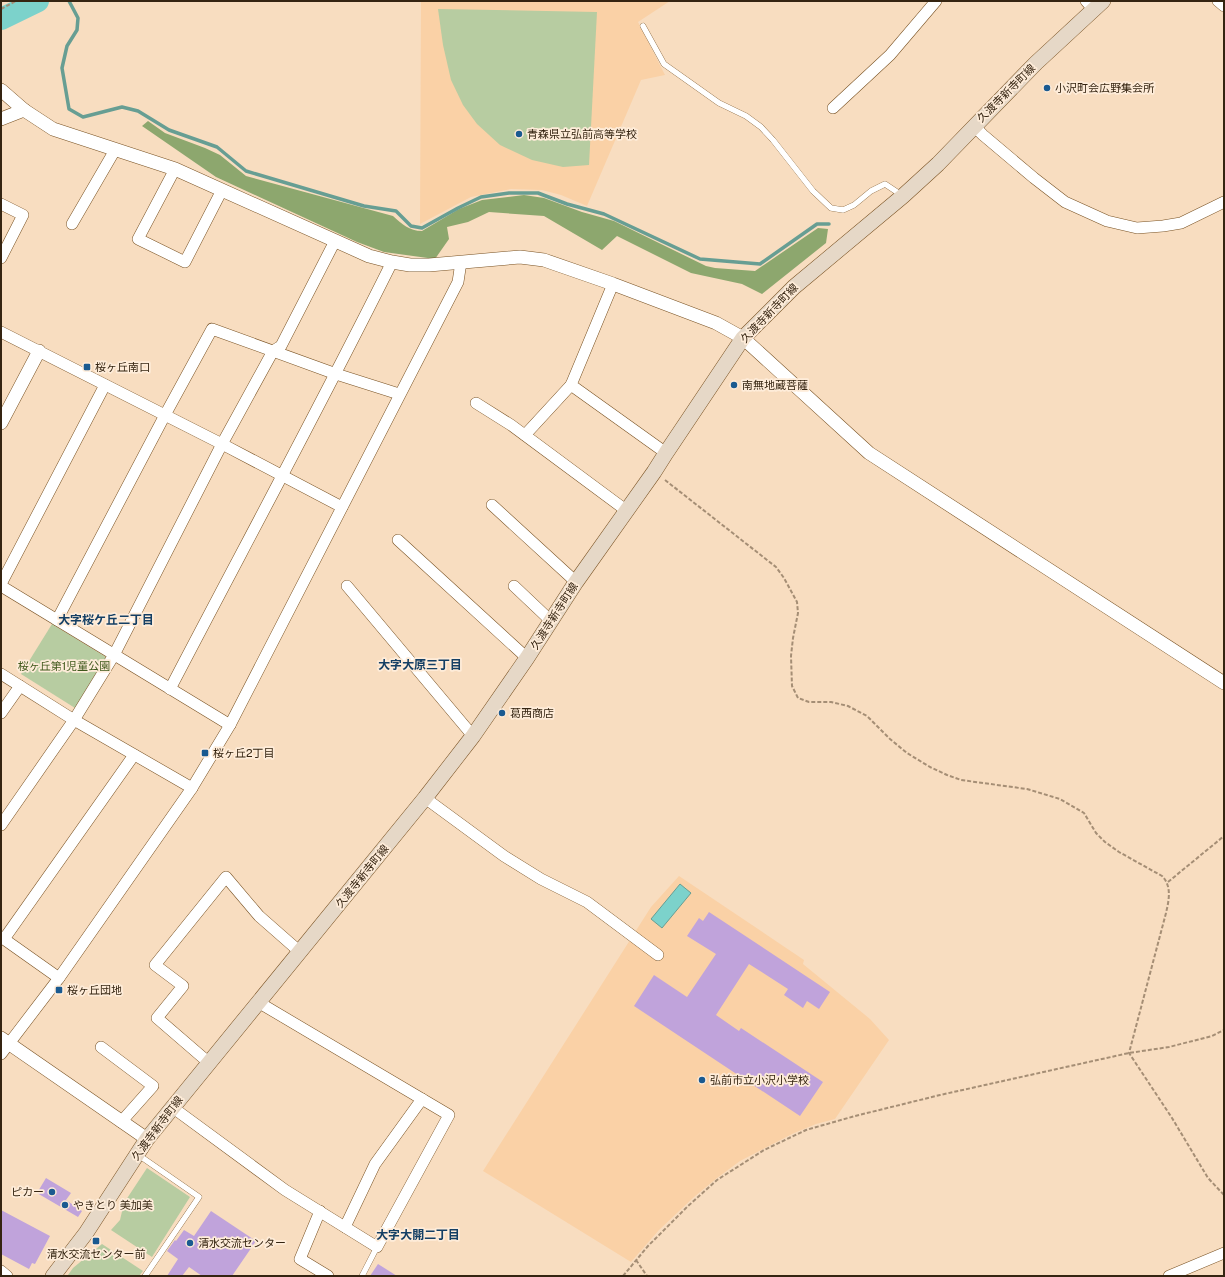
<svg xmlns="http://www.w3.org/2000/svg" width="1225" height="1277" font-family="'Public Sans','Noto Sans JP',sans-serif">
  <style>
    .built { fill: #fad1a6 }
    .green { fill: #b7cca1 }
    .forest { fill: #8da76e }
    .water { fill: #7cd2cb; stroke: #679e93 }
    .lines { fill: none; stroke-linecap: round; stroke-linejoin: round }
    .stream { stroke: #679e93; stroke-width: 3.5 }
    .river { stroke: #7cd2cb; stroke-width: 22 }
    .building { fill: #c0a3db }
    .service-casing { stroke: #795223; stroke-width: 6 }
    .minor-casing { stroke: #795223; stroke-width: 12 }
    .tertiary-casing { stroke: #795223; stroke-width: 14 }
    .secondary-casing { stroke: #795223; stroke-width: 16 }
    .path { stroke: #a58e75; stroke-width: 2; stroke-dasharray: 4 2; stroke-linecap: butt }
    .service { stroke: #fff; stroke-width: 5.5 }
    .minor { stroke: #fff; stroke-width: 11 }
    .tertiary { stroke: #fff; stroke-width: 13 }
    .secondary { stroke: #e6d8c7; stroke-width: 15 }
    .poi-dot { fill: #1a5a90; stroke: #feecd9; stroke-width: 1.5 }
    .labels { text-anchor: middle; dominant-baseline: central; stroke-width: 3.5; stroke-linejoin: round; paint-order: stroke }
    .poi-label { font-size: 11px; fill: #352411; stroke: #feecd9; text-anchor: start }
    .street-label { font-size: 11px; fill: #352411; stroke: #feecd9 }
    .park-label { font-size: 11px; fill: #3f581b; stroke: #feecd9 }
    .neighbourhood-label { font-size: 12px; font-weight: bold; fill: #143f64; stroke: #feecd9 }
  </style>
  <rect width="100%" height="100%" fill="#f8ddc0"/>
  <g class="built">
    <path d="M421,1H670L638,22L665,75L641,80L587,206L561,195L542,190L511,189L471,197L420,224Z"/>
    <path d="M679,876L804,960L803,964L870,1019L889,1040L835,1119L816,1124L794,1133L740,1161L717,1178L694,1197L659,1230L631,1262L483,1171L651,907Z"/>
  </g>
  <g class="green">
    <path d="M438,9L597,12L589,165L563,167L532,160L500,145L477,124L463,105L451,80L443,45Z"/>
    <path d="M52,624L106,657L75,708L21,674Z"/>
    <path d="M147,1168L190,1197L152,1257L111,1230L120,1220L124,1203Z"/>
    <path d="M102,1244L143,1271L139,1276L68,1275L73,1268Z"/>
  </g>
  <path class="forest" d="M148,121L165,133L205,148L220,155L246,176L393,216C402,224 409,231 422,231L459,209L482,200L524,195L544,198L582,212L614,221L706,266L715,268L755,271L818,228L828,229L826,243L762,294L742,284L691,273L617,236L602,250L544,216L489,212L468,222L447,227L449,239L435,259L384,252L357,242L216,177L142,126Z"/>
  <path class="water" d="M680,884L691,893L662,928L651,919Z"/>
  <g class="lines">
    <path class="stream" d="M69,1L78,18L77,30L67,46L62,68L69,109L83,117L122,107L138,111L169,130L217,147L246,171L364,206L396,211L411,226L422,228L458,208L481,197L509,193H538L567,204L604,214L700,259L760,264L817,224H829"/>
    <path class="river" d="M1,19L38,1"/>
  </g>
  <g class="building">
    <path d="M709,912L830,992L819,1009L807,1001L803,1008L784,995L788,989L749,964L716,1015L739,1031L741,1028L823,1082L800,1116L634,1006L654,975L687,997L716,954L687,936L699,918L703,921Z"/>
    <path d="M46,1178L71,1193L66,1200L82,1211L78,1217L37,1193Z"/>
    <path d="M1,1210L50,1236L35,1264L32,1263L29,1269L1,1254Z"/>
    <path d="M211,1211L256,1241L232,1276H202L189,1267L182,1276H167L178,1259L167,1251L175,1240L176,1241L184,1230L194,1236Z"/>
    <path d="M378,1264L397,1276H370Z"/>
  </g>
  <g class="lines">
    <defs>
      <g id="service">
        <path d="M643,26L664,64L719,103L746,116L761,127L773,140L813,191L831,208L843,210L854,205L871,191L885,184L903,196"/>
        <path d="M137,1154L199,1197L145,1276"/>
        <path d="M362,1276L377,1247"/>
      </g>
      <g id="minor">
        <path d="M1086,1L1093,9"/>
        <path d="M1218,1L1224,6"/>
        <path d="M833,108L890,55L936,1"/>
        <path d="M974,126L983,135L1034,178L1065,202L1107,221L1137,228L1163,226L1181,223L1224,202"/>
        <path d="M175,169L138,239L185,262L222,190"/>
        <path d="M1,204L23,215L1,258"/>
        <path d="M72,224L115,150"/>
        <path d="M613,284L571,385L666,453"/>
        <path d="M1,332L222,444L342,507"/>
        <path d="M476,403L511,425L627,511"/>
        <path d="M525,435L571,385"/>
        <path d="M492,505L576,582"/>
        <path d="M398,540L527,658"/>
        <path d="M1,584L105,385"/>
        <path d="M1,586L230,725"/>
        <path d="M347,586L473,736"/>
        <path d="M514,586L551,621"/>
        <path d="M57,620L165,415L212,329L336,374L399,394"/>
        <path d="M1,674L74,720L192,788"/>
        <path d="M170,689C244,547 321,405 392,262"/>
        <path d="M1,713L20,686"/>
        <path d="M425,798L504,856L541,879L587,902L658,955"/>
        <path d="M1,825L74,720L114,655L222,444L273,351L281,346L335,241"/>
        <path d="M1,937L59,978"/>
        <path d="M4,939L134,755"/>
        <path d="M101,1047L153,1086L121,1122"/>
        <path d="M1,1054L59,978L192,788L230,725L458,282L461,262"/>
        <path d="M208,1062L157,1018L183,986L155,965L226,877L259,916L300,952"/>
        <path d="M172,1107L285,1190L377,1247L449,1115L258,1002"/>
        <path d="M320,1211L300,1259L328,1276"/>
        <path d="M345,1227L375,1164L422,1099"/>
        <path d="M1,1271L7,1276"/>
        <path d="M1169,1276L1224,1253"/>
      </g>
      <g id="tertiary">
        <path d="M1,90L24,110L53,129L175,169L369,256L392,262L410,265H429L520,257L544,260L613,284L716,323L743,338L869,453L1224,683"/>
        <path d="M1,119L24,110"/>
        <path d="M1,423L39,351"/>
        <path d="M1,1038L147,1139"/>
      </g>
      <path id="secondary" d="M53,1276L86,1233L147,1139L425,798L473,736L527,658L576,582L654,472L666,453L743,338L794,287L903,196L938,164L1036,63L1103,1"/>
    </defs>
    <use href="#service" class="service-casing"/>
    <use href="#minor" class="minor-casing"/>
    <use href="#tertiary" class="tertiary-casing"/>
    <use href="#secondary" class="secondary-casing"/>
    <g class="path">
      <path d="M1,9L16,1"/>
      <path d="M665,480L776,567L784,578L797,602L798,613L793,638L791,656L792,686L798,698L809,702H831L848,706L867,716L890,739L907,753L930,767L947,775L961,780L1027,789L1060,799L1084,813L1096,833L1105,842L1119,852L1162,876C1172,886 1169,900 1166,913L1129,1053L1172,1118L1208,1178L1224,1195"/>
      <path d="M1168,882L1224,836"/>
      <path d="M636,1260L647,1276"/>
      <path d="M623,1276L648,1246L687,1207L717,1180L764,1150L806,1130L855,1116L940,1095L1129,1053L1169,1047L1212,1036L1224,1030"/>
    </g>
    <use href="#service" class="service"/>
    <use href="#minor" class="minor"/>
    <use href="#tertiary" class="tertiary"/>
    <use href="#secondary" class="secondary"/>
  </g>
  <g class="poi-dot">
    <circle cx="1047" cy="88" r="4"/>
    <circle cx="519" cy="134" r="4"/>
    <rect x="83" y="363" width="8" height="8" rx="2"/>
    <circle cx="734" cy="385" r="4"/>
    <circle cx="502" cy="713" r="4"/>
    <rect x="201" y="749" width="8" height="8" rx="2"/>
    <rect x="55" y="986" width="8" height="8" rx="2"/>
    <circle cx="702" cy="1080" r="4"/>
    <circle cx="52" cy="1192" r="4"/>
    <circle cx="65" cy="1205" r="4"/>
    <rect x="92" y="1237" width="8" height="8" rx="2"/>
    <circle cx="190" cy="1243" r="4"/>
  </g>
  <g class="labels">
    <g class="poi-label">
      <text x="1055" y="88">小沢町会広野集会所</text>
      <text x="527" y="134">青森県立弘前高等学校</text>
      <text x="95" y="367">桜ヶ丘南口</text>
      <text x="742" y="385">南無地蔵菩薩</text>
      <text x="510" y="713">葛西商店</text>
      <text x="213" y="753">桜ヶ丘2丁目</text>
      <text x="67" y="990">桜ヶ丘団地</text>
      <text x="710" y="1080">弘前市立小沢小学校</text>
      <text x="44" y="1192" text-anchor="end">ピカー</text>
      <text x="73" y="1205">やきとり 美加美</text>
      <text x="198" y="1243">清水交流センター</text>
      <text x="96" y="1254" text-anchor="middle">清水交流センター前</text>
    </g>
    <g class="street-label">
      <text transform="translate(1006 93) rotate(-45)">久渡寺新寺町線</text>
      <text transform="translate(769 313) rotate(-46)">久渡寺新寺町線</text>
      <text transform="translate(554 616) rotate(-57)">久渡寺新寺町線</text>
      <text transform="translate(362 876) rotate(-51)">久渡寺新寺町線</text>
      <text transform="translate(157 1128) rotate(-53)">久渡寺新寺町線</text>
    </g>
    <g class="park-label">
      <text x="64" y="666">桜ヶ丘第1児童公園</text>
    </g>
    <g class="neighbourhood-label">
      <text x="106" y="620">大字桜ケ丘二丁目</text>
      <text x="420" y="665">大字大原三丁目</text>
      <text x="418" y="1235">大字大開二丁目</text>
    </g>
  </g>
  <rect width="1225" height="1277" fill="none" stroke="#352411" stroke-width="4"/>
</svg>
